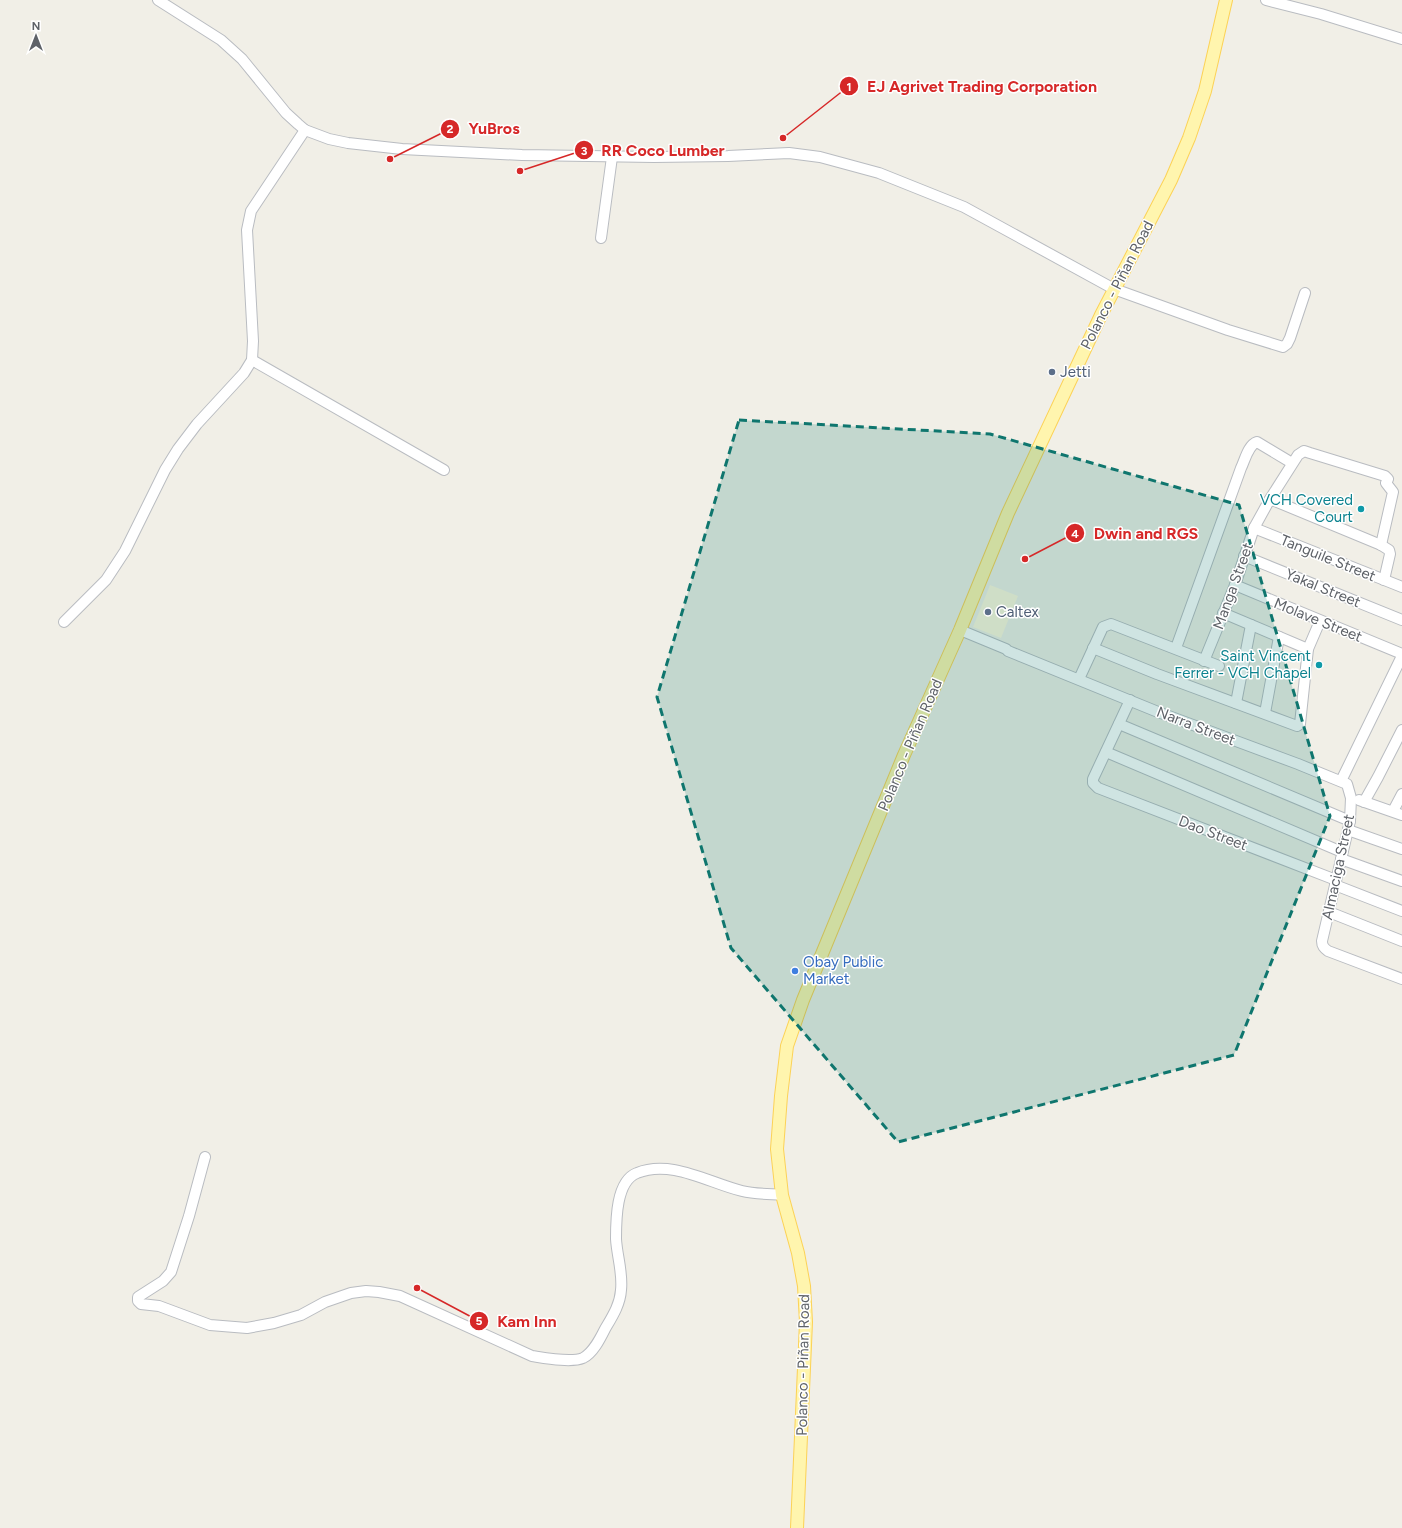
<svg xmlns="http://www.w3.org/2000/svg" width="1402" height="1528" font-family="Figtree,sans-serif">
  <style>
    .commercial { fill: #fff8de }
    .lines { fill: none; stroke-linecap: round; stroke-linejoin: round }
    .minor-casing { stroke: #b9bcc1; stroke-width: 12 }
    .major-casing { stroke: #fcd256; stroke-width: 14 }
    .minor { stroke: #fff; stroke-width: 10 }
    .major { stroke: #fff5ae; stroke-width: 12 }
    .marked { fill: #0f766e; fill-opacity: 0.2; stroke: #0f766e; stroke-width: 3; stroke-dasharray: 8 5; stroke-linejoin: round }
    .service-dot { fill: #5c6f8a; stroke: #fff; stroke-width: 1.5 }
    .culture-dot { fill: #0f9aa8; stroke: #fff; stroke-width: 1.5 }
    .shop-dot { fill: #3f7fe0; stroke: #fff; stroke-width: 1.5 }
    .labels { text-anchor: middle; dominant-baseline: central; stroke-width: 3; stroke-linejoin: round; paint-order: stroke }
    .street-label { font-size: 15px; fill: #5e6268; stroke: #fff }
    .service-label { font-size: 15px; fill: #4e5e75; stroke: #fff; text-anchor: start }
    .culture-label { font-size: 15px; fill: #0d838f; stroke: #fff; text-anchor: end }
    .shop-label { font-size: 15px; fill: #366cbe; stroke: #fff; text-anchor: start }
    .leader { fill: none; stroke: #d62828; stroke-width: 1.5 }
    .callout-dot { fill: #d62828; stroke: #fff; stroke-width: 1.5 }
    .mark-label { font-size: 12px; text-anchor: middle; font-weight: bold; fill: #fff }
    .callout-label { font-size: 16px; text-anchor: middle; font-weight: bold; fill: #d62828; stroke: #fff; stroke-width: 3; stroke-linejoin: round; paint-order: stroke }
  </style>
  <rect width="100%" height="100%" fill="#f1efe7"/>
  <path class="commercial" d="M990,585L1018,596L1001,638L973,627Z"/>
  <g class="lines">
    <defs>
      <g id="minor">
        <path d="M158,0L221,40L242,59L286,113L298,124L305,130L329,139L348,143L402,149L522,155L654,157L728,156L789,153L820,157L879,173L964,207L1114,289L1228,330L1283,347L1287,344L1290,338L1305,293"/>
        <path d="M1266,0L1321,14L1402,39"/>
        <path d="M601,238L612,157"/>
        <path d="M252,360L444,470"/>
        <path d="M1270,499L1381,545L1389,550L1390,554L1384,580"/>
        <path d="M1254,528L1402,587"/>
        <path d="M1244,556L1402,620"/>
        <path d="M1235,585L1402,654"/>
        <path d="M1223,613L1308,649"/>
        <path d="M64,622L106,580L125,551L165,470L178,449L197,424L244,373L252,360L253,341L247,230L251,211L305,130"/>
        <path d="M960,630L1006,649L1008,651L1158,712L1298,764L1347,784L1351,798L1350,821L1322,941C1322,946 1324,948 1328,951L1402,979"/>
        <path d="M1093,648L1157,674L1297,726L1300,724L1308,649L1320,621"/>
        <path d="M1176,648L1241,468C1245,460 1248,445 1257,442L1292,463"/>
        <path d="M1204,661L1235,585L1254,528L1270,499L1298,455L1304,451L1310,453L1385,476L1388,479L1386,483L1393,492L1381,545"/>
        <path d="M1079,679L1103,627L1111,624L1219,666"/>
        <path d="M1130,700L1093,779V783L1098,788L1336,880"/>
        <path d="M1236,703L1251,625"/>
        <path d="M1265,713L1279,637"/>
        <path d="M1119,724L1350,821"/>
        <path d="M1106,752L1342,852"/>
        <path d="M1341,781L1402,656"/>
        <path d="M1359,800L1402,815"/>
        <path d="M1364,802L1378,777L1402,730"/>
        <path d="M1393,811L1402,794"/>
        <path d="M1348,830L1402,849"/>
        <path d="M1341,859L1402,881"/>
        <path d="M1335,885L1402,911"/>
        <path d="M1329,912L1402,941"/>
        <path d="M205,1157L189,1216L171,1272L163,1281L138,1297V1301L141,1304L159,1306L210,1325L247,1328L274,1323L301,1315L325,1302L351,1293L366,1291L379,1292L400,1296L532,1356C545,1358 571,1363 583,1358C593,1353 600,1339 605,1329C612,1317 620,1305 621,1290C623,1273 617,1256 616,1239C616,1220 616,1181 637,1173C671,1159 709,1183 742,1191C755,1194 769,1194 782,1195"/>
      </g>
      <path id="major" d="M797,1528L806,1322L804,1286L798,1253L782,1195L777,1149L781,1096L787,1046L803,1000L904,755L960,630L1008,513L1101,315L1171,180L1189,138L1205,91L1226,0"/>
    </defs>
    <use href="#minor" class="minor-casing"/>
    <use href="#major" class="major-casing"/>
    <use href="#minor" class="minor"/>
    <use href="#major" class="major"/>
  </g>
  <path class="marked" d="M739,420L990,434L1239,505L1330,816L1234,1055L898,1142L731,948L657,697Z"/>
  <g class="service-dot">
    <circle cx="1052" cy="372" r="4"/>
    <circle cx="988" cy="612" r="4"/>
  </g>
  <g class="culture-dot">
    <circle cx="1361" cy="509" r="4"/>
    <circle cx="1319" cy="665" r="4"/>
  </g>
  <circle class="shop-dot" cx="795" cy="971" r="4"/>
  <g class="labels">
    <g class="street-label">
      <text transform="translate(1117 285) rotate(-63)">Polanco - Piñan Road</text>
      <text transform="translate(1328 558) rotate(22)">Tanguile Street</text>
      <text transform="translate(1233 586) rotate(-70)">Manga Street</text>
      <text transform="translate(1323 588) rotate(22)">Yakal Street</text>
      <text transform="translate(1318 620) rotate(22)">Molave Street</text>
      <text transform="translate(1196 726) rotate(21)">Narra Street</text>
      <text transform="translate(910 745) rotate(-67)">Polanco - Piñan Road</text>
      <text transform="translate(1213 833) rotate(21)">Dao Street</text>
      <text transform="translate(1338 867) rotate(-78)">Almaciga Street</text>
      <text transform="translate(803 1365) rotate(-89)">Polanco - Piñan Road</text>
    </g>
    <g class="service-label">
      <text x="1060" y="372">Jetti</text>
      <text x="996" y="612">Caltex</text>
    </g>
    <g class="culture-label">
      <text x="1353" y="500">VCH Covered<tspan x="1353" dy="17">Court</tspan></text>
      <text x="1311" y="656">Saint Vincent<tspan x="1311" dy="17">Ferrer - VCH Chapel</tspan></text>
    </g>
    <g class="shop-label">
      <text x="803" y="962">Obay Public<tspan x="803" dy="17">Market</tspan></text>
    </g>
  </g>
  <path class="leader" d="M783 138L849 86M390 159L450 129M520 171L584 150M1025 559L1075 533M417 1288L479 1321"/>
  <g class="callout-dot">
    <circle cx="783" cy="138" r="4"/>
    <circle cx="390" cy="159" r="4"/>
    <circle cx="520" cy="171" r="4"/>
    <circle cx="1025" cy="559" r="4"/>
    <circle cx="417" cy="1288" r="4"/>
    <circle cx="849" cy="86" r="10"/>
    <circle cx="450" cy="129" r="10"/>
    <circle cx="584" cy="150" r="10"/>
    <circle cx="1075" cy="533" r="10"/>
    <circle cx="479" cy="1321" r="10"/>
  </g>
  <g class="mark-label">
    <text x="849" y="91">1</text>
    <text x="450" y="133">2</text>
    <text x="584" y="155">3</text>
    <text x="1075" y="538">4</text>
    <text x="479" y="1325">5</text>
  </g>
  <g class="callout-label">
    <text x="982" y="92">EJ Agrivet Trading Corporation</text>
    <text x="494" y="134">YuBros</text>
    <text x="663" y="156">RR Coco Lumber</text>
    <text x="1146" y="539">Dwin and RGS</text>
    <text x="527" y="1327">Kam Inn</text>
  </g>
  <g transform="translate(36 36)" stroke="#ffffff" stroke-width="3" paint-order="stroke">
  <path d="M0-3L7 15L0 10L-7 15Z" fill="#5e6268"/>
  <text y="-6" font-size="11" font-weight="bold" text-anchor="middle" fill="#5e6268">N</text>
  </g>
</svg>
